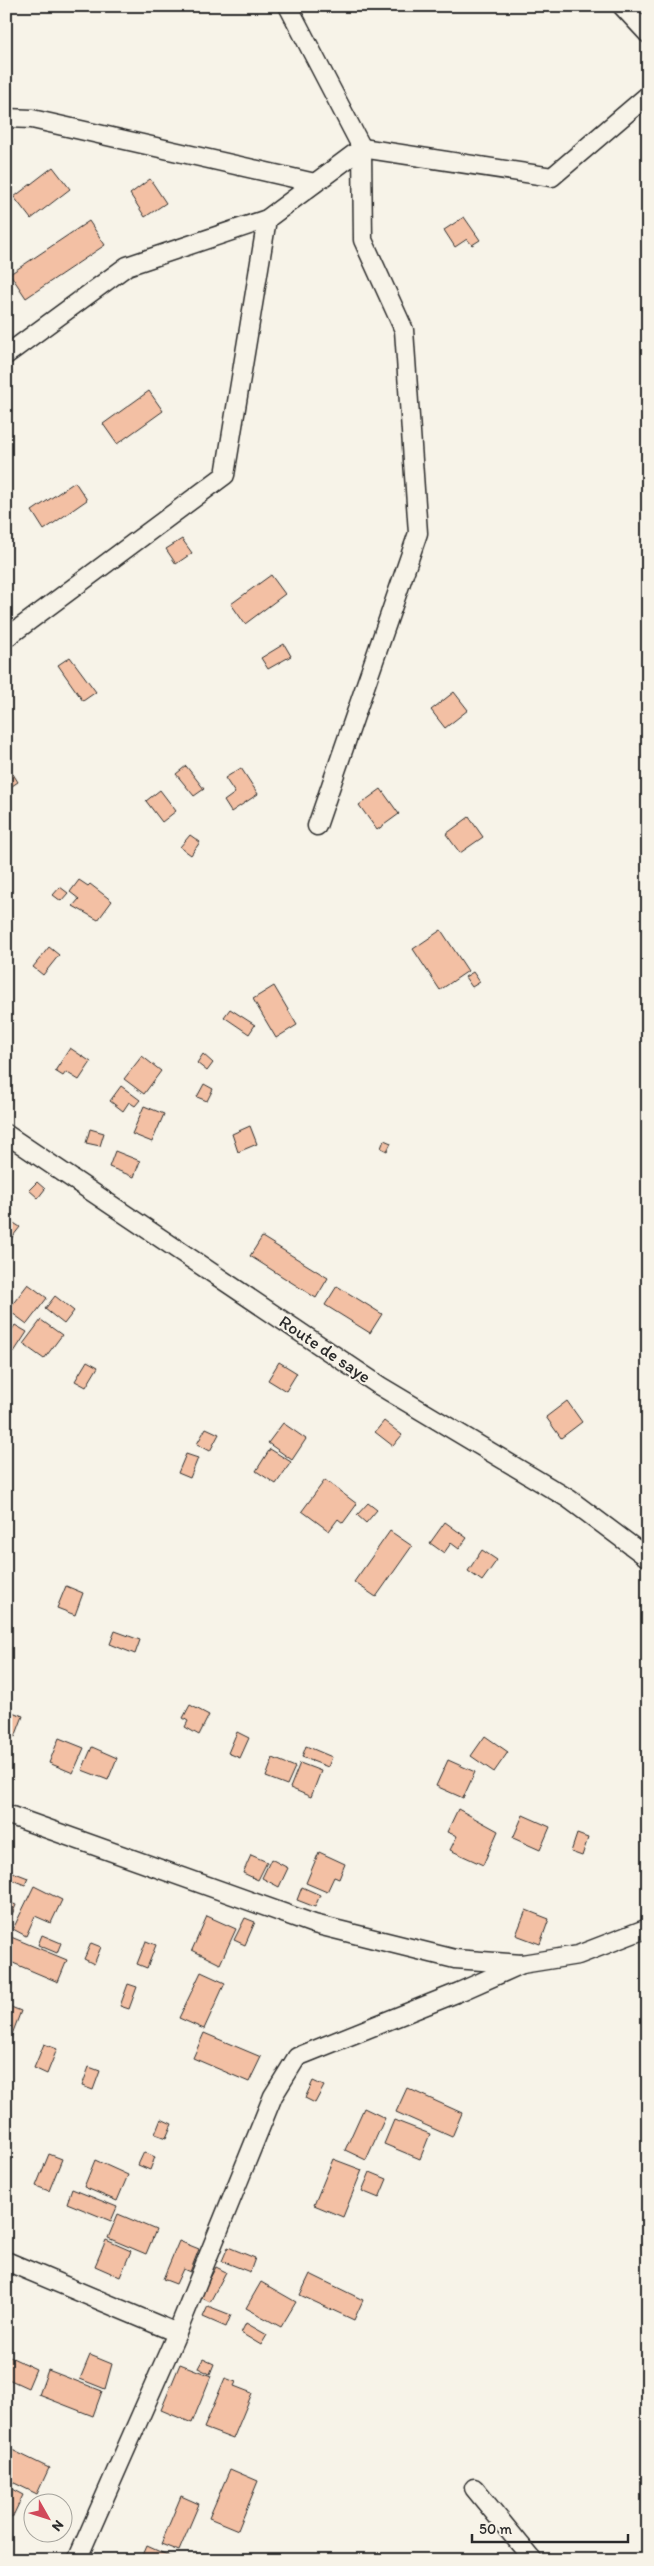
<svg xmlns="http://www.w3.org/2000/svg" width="654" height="2566" font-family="Itim,sans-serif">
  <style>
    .building { fill: #f3c0a4; stroke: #2b2b2b }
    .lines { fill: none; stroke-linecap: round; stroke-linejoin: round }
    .minor-casing { stroke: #2b2b2b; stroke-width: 21 }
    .minor { stroke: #f7f3e8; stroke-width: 18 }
    .labels { text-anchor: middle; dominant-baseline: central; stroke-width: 4; stroke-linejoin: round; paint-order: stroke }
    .street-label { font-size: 18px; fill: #2b2b2b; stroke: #f7f3e8 }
  </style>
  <rect width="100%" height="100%" fill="#f7f3e8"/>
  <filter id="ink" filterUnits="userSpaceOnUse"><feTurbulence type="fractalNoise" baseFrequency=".02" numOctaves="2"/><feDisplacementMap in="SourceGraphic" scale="10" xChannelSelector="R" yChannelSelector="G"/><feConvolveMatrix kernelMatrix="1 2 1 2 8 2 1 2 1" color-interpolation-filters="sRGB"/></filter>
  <g filter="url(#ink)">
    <g class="building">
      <path d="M53,167L70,189L31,219L14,197Z"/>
      <path d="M150,179L166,203L145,217L130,194Z"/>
      <path d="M464,217L480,240L472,245L467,239L455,247L444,230Z"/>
      <path d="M89,221L105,245L26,298L10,274Z"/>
      <path d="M149,391L163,411L117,444L103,424Z"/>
      <path d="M75,482L87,500L44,530L32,511Z"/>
      <path d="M182,539L192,553L176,564L166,549Z"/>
      <path d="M271,575L285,594L245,624L231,604Z"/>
      <path d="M284,644L291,656L268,669L261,658Z"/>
      <path d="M70,657L96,692L83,701L58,665Z"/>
      <path d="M454,692L468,710L445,728L431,710Z"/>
      <path d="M186,766L204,789L194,796L176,774Z"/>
      <path d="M241,768L258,794L231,812L224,801L235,793L225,778Z"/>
      <path d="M13,774L18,782L9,788L6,778Z"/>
      <path d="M381,789L399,814L377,830L359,805Z"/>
      <path d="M160,790L176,811L162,822L146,801Z"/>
      <path d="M469,817L483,837L460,853L446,834Z"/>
      <path d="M190,835L200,842L191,855L180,847Z"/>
      <path d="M79,880L88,886L90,884L112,901L98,920L73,906L79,899L70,892Z"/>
      <path d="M60,887L68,893L61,901L53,895Z"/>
      <path d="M441,930L468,971L440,990L413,949Z"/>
      <path d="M49,947L59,955L43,975L33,967Z"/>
      <path d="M473,972L480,982L472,987L465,977Z"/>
      <path d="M274,986L297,1025L276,1038L253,999Z"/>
      <path d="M230,1009L255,1025L249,1034L224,1017Z"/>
      <path d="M70,1048L91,1062L79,1080L66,1072L63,1076L55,1071Z"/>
      <path d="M203,1054L213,1063L207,1071L197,1063Z"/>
      <path d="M142,1056L161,1071L144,1094L124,1079Z"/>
      <path d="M204,1084L213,1089L207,1101L197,1097Z"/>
      <path d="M121,1086L140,1100L135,1106L129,1102L123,1111L110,1101Z"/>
      <path d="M144,1106L164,1114L152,1142L132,1134Z"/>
      <path d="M250,1126L257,1144L238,1152L232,1134Z"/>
      <path d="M90,1129L104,1133L100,1146L86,1143Z"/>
      <path d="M384,1140L391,1143L387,1151L381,1148Z"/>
      <path d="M115,1151L140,1161L134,1177L109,1167Z"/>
      <path d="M37,1182L45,1189L38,1198L29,1190Z"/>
      <path d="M9,1220L20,1227L6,1245V1222Z"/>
      <path d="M262,1237L328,1278L316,1298L250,1256Z"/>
      <path d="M28,1284L47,1298L27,1324L8,1310Z"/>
      <path d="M337,1286L382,1314L370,1333L325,1305Z"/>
      <path d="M55,1296L74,1311L64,1324L45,1309Z"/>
      <path d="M41,1320L62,1335L44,1359L23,1344Z"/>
      <path d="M15,1325L27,1332L14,1352L6,1347V1339Z"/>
      <path d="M87,1361L98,1367L86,1387L75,1381Z"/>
      <path d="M279,1362L297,1373L286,1391L268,1380Z"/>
      <path d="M567,1401L582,1422L561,1438L546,1417Z"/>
      <path d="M384,1421L402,1435L393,1446L375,1432Z"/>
      <path d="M283,1423L306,1439L292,1460L268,1443Z"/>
      <path d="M206,1428L219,1434L210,1451L197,1444Z"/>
      <path d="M270,1449L291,1462L276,1484L256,1471Z"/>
      <path d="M186,1454L198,1458L190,1478L178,1473Z"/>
      <path d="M325,1480L357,1504L343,1523L338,1519L329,1531L302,1511Z"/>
      <path d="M368,1503L377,1510L366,1523L357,1515Z"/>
      <path d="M445,1522L467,1538L459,1549L451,1543L444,1553L430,1543Z"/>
      <path d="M390,1531L412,1546L376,1597L354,1582Z"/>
      <path d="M482,1550L497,1560L482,1581L468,1571Z"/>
      <path d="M66,1586L83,1593L75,1615L57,1608Z"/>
      <path d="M115,1631L140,1640L135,1654L110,1644Z"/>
      <path d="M190,1705L209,1715L199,1735L185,1727L188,1721L183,1718Z"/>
      <path d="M12,1712L23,1716L15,1737L6,1733Z"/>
      <path d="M237,1732L249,1738L240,1758L228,1753Z"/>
      <path d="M485,1736L508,1752L494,1772L471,1756Z"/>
      <path d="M59,1738L84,1748L73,1773L49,1763Z"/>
      <path d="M306,1746L332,1757L328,1767L302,1757Z"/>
      <path d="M92,1747L117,1758L108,1780L82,1770Z"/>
      <path d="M273,1758L295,1767L287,1785L266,1777Z"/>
      <path d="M448,1760L475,1772L463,1798L436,1786Z"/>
      <path d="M300,1763L321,1771L311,1797L290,1788Z"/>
      <path d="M458,1809L498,1831L483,1865L450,1850L457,1836L447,1832Z"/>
      <path d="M523,1815L550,1827L540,1850L513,1838Z"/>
      <path d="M577,1834L588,1838L582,1856L571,1852Z"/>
      <path d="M319,1852L345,1864L339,1879L334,1877L327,1892L306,1883Z"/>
      <path d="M251,1855L267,1862L258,1880L243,1873Z"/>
      <path d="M271,1859L288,1868L279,1887L262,1878Z"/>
      <path d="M10,1871L28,1878L25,1885L7,1878Z"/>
      <path d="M34,1886L62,1900L51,1923L35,1916L26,1936L13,1929Z"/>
      <path d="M302,1887L320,1895L315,1907L297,1900Z"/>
      <path d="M6,1901L16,1905L6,1929Z"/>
      <path d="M526,1910L549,1919L540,1944L516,1935Z"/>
      <path d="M207,1916L236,1929L220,1964L192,1950Z"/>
      <path d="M245,1918L255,1922L245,1945L234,1940Z"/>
      <path d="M42,1935L61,1943L57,1953L38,1945Z"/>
      <path d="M11,1937L67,1960L58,1982L6,1960V1949Z"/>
      <path d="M146,1941L156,1945L147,1968L137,1964Z"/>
      <path d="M91,1943L101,1947L94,1964L84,1959Z"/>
      <path d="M201,1972L225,1983L204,2029L179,2018Z"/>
      <path d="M128,1984L137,1987L129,2009L120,2006Z"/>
      <path d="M6,2005L21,2011L6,2050Z"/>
      <path d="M204,2033L261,2057L249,2082L193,2058Z"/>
      <path d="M44,2044L57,2049L47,2074L34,2068Z"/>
      <path d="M89,2067L100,2071L93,2090L82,2086Z"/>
      <path d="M313,2081L324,2086L315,2103L305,2098Z"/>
      <path d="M407,2088L462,2113L452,2137L396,2112Z"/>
      <path d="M364,2108L385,2118L366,2160L345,2150Z"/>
      <path d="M161,2119L172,2124L166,2138L155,2134Z"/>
      <path d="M394,2120L430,2134L420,2159L384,2144Z"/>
      <path d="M144,2152L155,2157L150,2170L138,2165Z"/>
      <path d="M49,2154L62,2159L49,2191L36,2186Z"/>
      <path d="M333,2159L362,2170L343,2217L314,2205Z"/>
      <path d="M95,2160L128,2175L117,2201L84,2187Z"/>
      <path d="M370,2172L387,2179L379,2198L362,2191Z"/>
      <path d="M72,2189L117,2207L111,2221L67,2203Z"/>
      <path d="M118,2214L156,2230L146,2254L108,2238Z"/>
      <path d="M106,2240L131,2251L120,2277L95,2266Z"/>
      <path d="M179,2241L199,2249L190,2272L183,2269L176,2284L163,2279Z"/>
      <path d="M228,2247L255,2258L250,2272L222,2261Z"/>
      <path d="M216,2267L226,2272L210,2302L200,2297Z"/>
      <path d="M310,2274L363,2300L354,2320L300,2295Z"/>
      <path d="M261,2282L296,2302L281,2327L246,2308Z"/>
      <path d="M208,2306L231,2315L226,2327L203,2317Z"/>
      <path d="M246,2323L267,2335L261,2345L241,2333Z"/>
      <path d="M6,2355L36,2369L28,2388L6,2378Z"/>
      <path d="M90,2355L112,2364L105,2389L80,2379Z"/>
      <path d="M203,2359L214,2364L210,2374L198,2368Z"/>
      <path d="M180,2364L211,2376L192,2423L161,2410Z"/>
      <path d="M48,2370L102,2391L93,2416L39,2395Z"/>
      <path d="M225,2378L236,2382L234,2386L252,2393L233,2439L204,2428Z"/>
      <path d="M8,2448L49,2468L37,2494L6,2479Z"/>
      <path d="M230,2469L258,2481L238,2530L209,2518Z"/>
      <path d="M6,2486L23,2495L12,2518L6,2515Z"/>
      <path d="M181,2496L199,2504L179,2551L161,2544Z"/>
      <path d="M147,2546L176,2559L175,2560H141Z"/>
    </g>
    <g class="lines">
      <defs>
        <g id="minor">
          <path d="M288,6L362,148L363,240L404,330L418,533L317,826"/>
          <path d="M622,6L648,34"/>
          <path d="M6,118L32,119L315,183"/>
          <path d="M6,355L127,266L267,219L362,148L552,177L648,95"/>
          <path d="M6,638L225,475L267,219"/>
          <path d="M6,1134L380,1386L569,1499L648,1558"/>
          <path d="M6,1814L314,1924L455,1959L522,1964L578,1955L648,1928"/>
          <path d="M6,2261L177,2333"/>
          <path d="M474,2488L533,2560"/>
          <path d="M77,2560L177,2333L273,2096L297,2057L459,1992L522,1964"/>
        </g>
      </defs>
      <use href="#minor" class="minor-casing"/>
      <use href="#minor" class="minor"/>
    </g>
  </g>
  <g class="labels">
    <g class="street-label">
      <text transform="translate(325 1349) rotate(34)">Route de saye</text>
    </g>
  </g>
  <rect width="654" height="2566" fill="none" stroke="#f7f3e8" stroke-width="25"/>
  <rect x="12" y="12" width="629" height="2541" fill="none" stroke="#2b2b2b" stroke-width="2" filter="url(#ink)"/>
  <g transform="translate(48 2518) rotate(129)"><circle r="24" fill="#f7f3e8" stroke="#a5a39c"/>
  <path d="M0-4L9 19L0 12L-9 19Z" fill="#d1495b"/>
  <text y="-8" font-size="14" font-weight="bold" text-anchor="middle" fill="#2b2b2b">N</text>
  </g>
  <path d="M472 2534v8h156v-8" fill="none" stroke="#2b2b2b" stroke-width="2.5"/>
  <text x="479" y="2534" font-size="15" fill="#2b2b2b" stroke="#f7f3e8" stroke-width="4" paint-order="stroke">50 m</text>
</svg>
